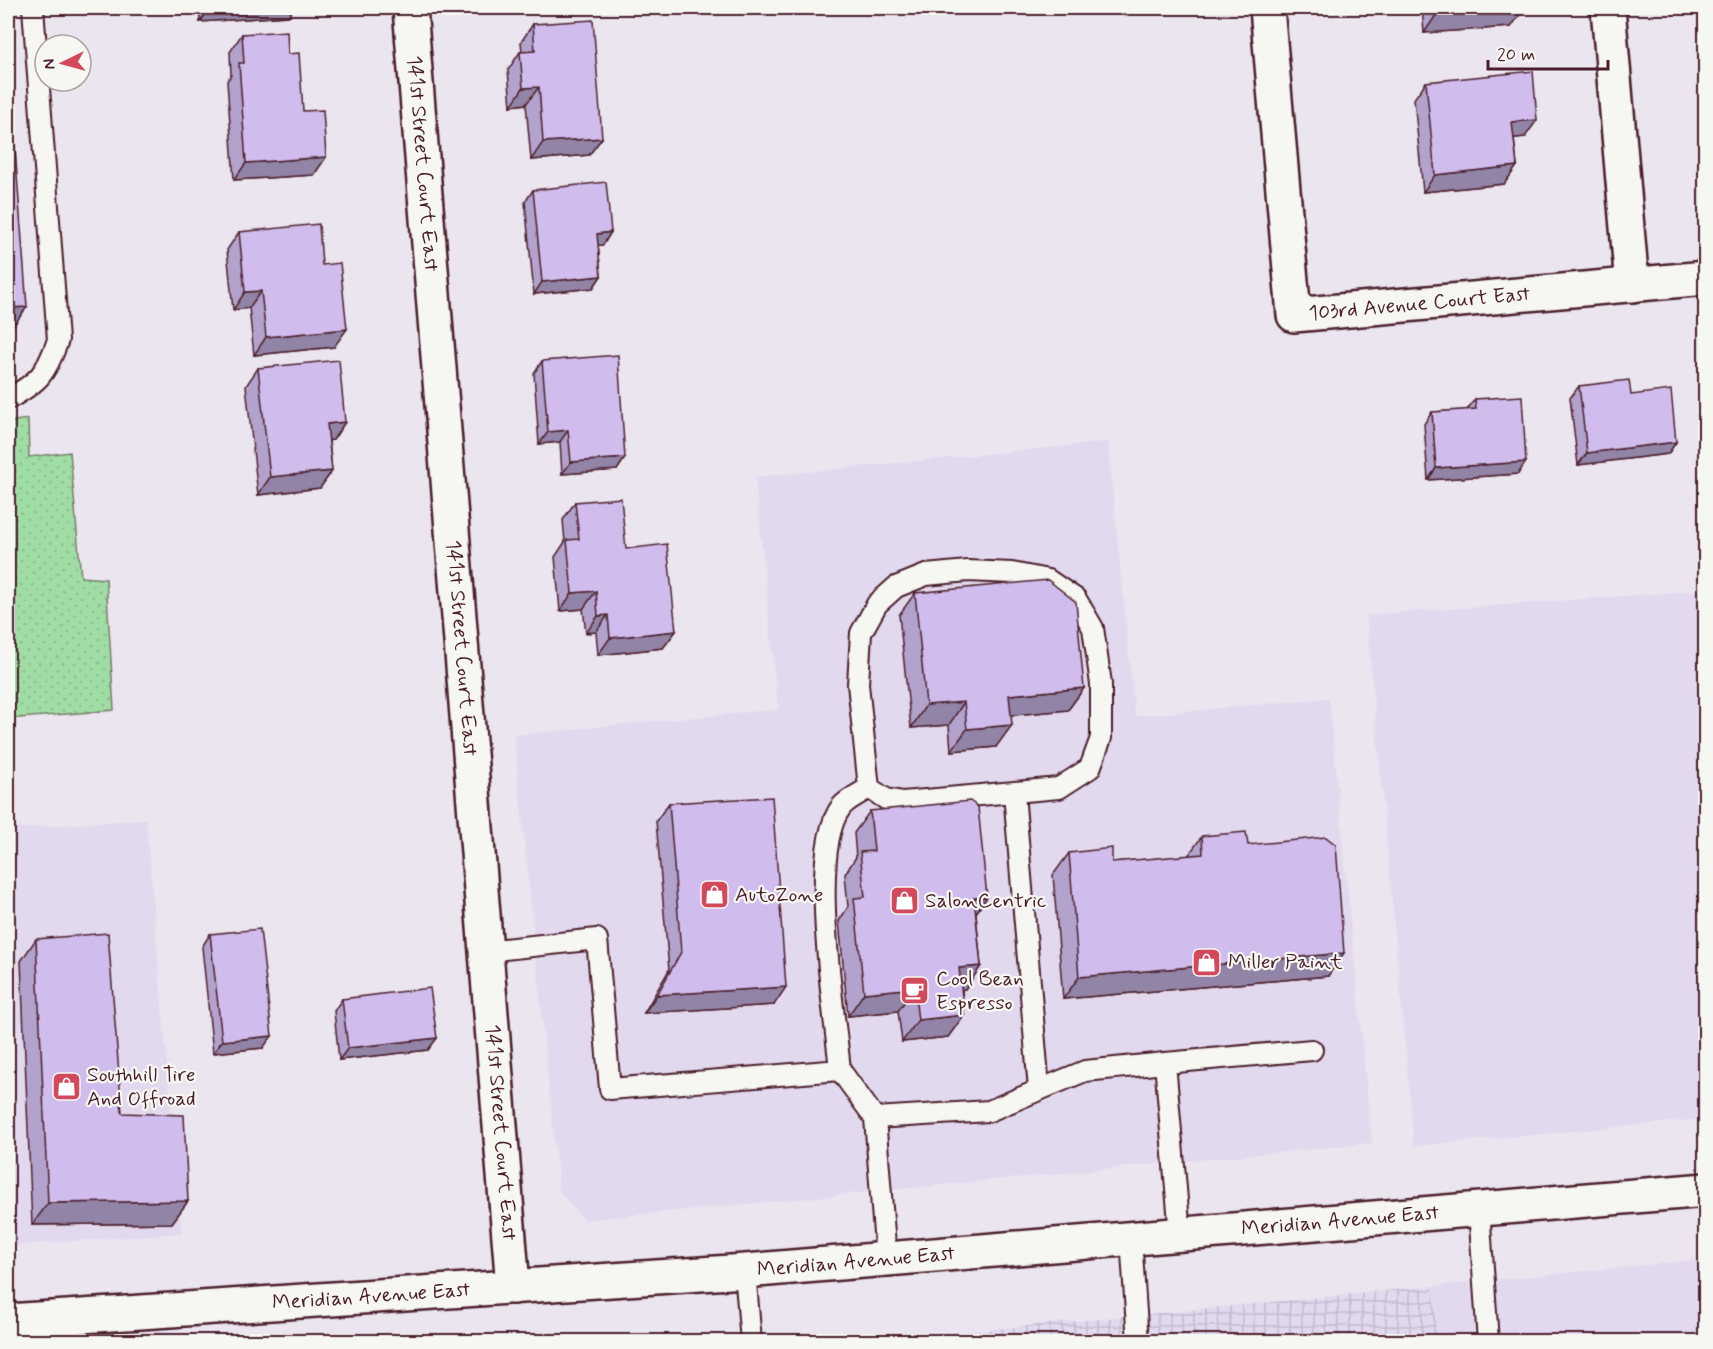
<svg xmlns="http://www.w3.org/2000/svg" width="1713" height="1349" font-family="Mynerve,sans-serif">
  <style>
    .built { fill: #e3d9ef }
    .industrial { fill: url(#industrial-grid) }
    .park { fill: url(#park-dots); stroke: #757e68; stroke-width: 1.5 }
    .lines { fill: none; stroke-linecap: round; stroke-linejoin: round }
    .service-casing { stroke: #4a1f2b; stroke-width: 24 }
    .minor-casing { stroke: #4a1f2b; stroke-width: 38 }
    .primary-casing { stroke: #4a1f2b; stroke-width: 38 }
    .service { stroke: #f6f6f2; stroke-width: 20 }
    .minor { stroke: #f6f6f2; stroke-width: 33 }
    .primary { stroke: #f6f6f2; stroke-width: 33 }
    .wall { fill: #b3a3cc; stroke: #4a1f2b; stroke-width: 1.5 }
    .shaded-wall { fill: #9284a6; stroke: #4a1f2b; stroke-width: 1.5 }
    .building { fill: #d0bded; stroke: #4a1f2b; stroke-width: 1.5 }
    .labels { text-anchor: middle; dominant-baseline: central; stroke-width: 4.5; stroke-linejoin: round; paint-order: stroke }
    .street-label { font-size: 21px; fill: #4a1f2b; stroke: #f6f6f2 }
    .poi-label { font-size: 21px; fill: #4a1f2b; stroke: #f6f6f2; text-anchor: start }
  </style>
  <defs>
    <pattern id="industrial-grid" width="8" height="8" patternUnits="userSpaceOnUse" patternTransform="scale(1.5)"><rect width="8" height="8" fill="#e3d9ef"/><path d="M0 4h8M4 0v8" fill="none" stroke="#c4bacd"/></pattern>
    <pattern id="park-dots" width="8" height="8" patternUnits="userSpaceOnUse" patternTransform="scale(1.5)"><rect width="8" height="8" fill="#a0dda4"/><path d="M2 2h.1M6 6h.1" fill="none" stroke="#8bbd8d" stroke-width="1.8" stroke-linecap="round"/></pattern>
  </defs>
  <rect width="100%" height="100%" fill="#ebe5f0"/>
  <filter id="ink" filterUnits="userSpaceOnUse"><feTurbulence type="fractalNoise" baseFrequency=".0167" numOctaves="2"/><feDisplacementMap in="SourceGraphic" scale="12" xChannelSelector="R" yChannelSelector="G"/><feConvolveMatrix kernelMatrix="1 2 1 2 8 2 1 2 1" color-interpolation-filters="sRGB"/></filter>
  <g filter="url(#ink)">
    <g class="built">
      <path d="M1108,442L1135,716L1329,698L1372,1143L584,1220L559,1191L514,735L778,709L755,477Z"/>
      <path d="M1705,590V1119L1414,1146L1366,615Z"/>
      <path d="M146,819L182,1233L8,1246V829Z"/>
      <path d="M1705,1259V1341H1437L1433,1286Z"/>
    </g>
    <path class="industrial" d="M1433,1286L1437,1341L863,1342Z"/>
    <path class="park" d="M28,419L29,457L70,452L81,577L106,579L114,710L8,719V422Z"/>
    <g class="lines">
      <defs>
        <g id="service">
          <path d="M8,399C39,382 46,374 58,340L33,8"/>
          <path d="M486,951L597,939L610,1089L840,1070C835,1014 807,848 842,806C848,799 861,793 869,788L858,684L861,633L877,604L896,587L926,575L968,571L1012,573L1048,580L1076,599L1093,628L1101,684V738L1090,768L1059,788L903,802L886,799L869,788"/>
          <path d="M840,1070L875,1118L989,1111L1039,1090L1014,793"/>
          <path d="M1039,1090L1085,1071L1165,1063"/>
          <path d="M875,1118L886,1259"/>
          <path d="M1479,1209L1488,1342"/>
          <path d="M1180,1234L1165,1063L1312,1050"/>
          <path d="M1131,1238L1138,1342"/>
          <path d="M745,1271L751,1342"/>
        </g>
        <g id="minor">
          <path id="s1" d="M410,8L513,1287"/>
          <path id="s2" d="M1267,8L1294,315L1706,278"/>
          <path d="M1608,8L1632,285"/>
        </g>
        <g id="primary">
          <path id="s3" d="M8,1321L745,1271L1706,1190"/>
        </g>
      </defs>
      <use href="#service" class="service-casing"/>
      <use href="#minor" class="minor-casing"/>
      <use href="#primary" class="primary-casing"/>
      <use href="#service" class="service"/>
      <use href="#minor" class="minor"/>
      <use href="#primary" class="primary"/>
    </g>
    <g class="wall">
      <path d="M199,8H294L288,16L200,22Z"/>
      <path d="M1422,8H1524L1511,27L1424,33Z"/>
      <path d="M533,24L602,138L589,155L531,160L526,104L511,106L508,70L520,52H522L521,42Z"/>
      <path d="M242,34L288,54L303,111L326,157L314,175L234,180L227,81L231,75L230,52Z"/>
      <path d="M1426,82L1525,137L1514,138L1517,166L1504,184L1423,192L1414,99Z"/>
      <path d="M533,190L611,232L603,245H598L601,276L593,288L534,294L525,202Z"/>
      <path d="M239,232L322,265L334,347L254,355L249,308L233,310L227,250Z"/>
      <path d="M542,361L625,458L617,470L562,474L560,442L539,444L534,373Z"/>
      <path d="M258,368L345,422L333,440H329L332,471L320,488L258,495L246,386Z"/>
      <path d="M1579,386L1631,395L1676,442L1668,454L1578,465L1570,398Z"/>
      <path d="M1475,399L1518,474L1428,480L1424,424L1432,412L1467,410Z"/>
      <path d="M575,502L626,549L676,631L663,648L598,655L596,632L586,633L583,609L560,611L555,557L565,542L563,520Z"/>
      <path d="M915,593L1084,688L1068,710L1011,715L996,747L951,751L949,725L911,728L899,615Z"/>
      <path d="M669,803L774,1005L644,1013L669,970L656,821Z"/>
      <path d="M870,811L987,897L976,913L981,966L965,989H962L964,1015L948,1037L902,1042L898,1011L848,1016L839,921L848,907L845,874L856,857L854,833Z"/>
      <path d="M1202,836L1248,845L1328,976L1063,999L1053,875L1069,853L1112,862L1188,856Z"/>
      <path d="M210,934L263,1048L213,1053L202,947Z"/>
      <path d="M36,939L122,1113L188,1201L172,1223L32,1225L21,961Z"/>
      <path d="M342,999L437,1038L428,1050L339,1060L334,1011Z"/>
    </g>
    <g class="shaded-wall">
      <path d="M210,8H294L288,16L200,22Z"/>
      <path d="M1524,9L1511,27L1424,33L1436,15Z"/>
      <path d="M539,87L526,104L511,106L523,88Z"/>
      <path d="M1537,120L1525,137L1500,140L1512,122Z"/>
      <path d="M602,138L589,155L531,160L543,142Z"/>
      <path d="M326,157L314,175L234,180L246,163Z"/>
      <path d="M1517,166L1504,184L1423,192L1435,175Z"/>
      <path d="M611,232L603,245L589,246L597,234Z"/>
      <path d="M601,276L593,288L534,294L542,282Z"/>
      <path d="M261,291L249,308L233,310L245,292Z"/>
      <path d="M27,307L11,329L8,330V308Z"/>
      <path d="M347,329L334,347L254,355L266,337Z"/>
      <path d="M345,422L333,440L315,442L327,424Z"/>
      <path d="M568,430L560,442L539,444L548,432Z"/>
      <path d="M1676,442L1668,454L1578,465L1587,453Z"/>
      <path d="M625,458L617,470L562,474L571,462Z"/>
      <path d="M1526,462L1518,474L1428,480L1436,468Z"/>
      <path d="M332,471L320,488L258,495L270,477Z"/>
      <path d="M596,591L583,609L560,611L572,593Z"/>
      <path d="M608,615L596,632L586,633L598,616Z"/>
      <path d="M676,631L663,648L598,655L610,638Z"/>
      <path d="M1084,688L1068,710L993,717L1009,695Z"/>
      <path d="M964,702L949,725L911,728L926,705Z"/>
      <path d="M1012,725L996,747L951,751L967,729Z"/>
      <path d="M987,897L971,920L974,898Z"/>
      <path d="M1344,953L1328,976L1063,999L1079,977Z"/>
      <path d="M981,966L965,989L944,991L959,968Z"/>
      <path d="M786,987L774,1005L644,1013L657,995Z"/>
      <path d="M914,988L898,1011L848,1016L864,993Z"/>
      <path d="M964,1015L948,1037L902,1042L918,1020Z"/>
      <path d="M272,1036L263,1048L213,1053L222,1041Z"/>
      <path d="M437,1038L428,1050L339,1060L348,1048Z"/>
      <path d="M188,1201L172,1223L32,1225L48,1203Z"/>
    </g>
    <g class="building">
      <path d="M1436,8H1524V9L1436,15Z"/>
      <path d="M593,20L602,138L543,142L539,87L523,88L520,52L535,51L533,24Z"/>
      <path d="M287,31L288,54L299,53L303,111L323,110L326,157L246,163L239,63H244L242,34Z"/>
      <path d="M8,56L27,307L8,308Z"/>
      <path d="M1533,71L1537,120L1512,122L1517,166L1435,175L1426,82Z"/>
      <path d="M606,182L611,232L597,234L601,276L542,282L533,190Z"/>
      <path d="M319,224L322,265L340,263L347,329L266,337L261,291L245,292L239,232Z"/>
      <path d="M618,355L625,458L571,462L568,430L548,432L542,361Z"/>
      <path d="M339,360L345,422L327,424L332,471L270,477L258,368Z"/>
      <path d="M1629,380L1631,395L1671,390L1676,442L1587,453L1579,386Z"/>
      <path d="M1522,396L1526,462L1436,468L1432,412L1476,409L1475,399Z"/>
      <path d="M621,498L626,549L667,544L676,631L610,638L608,615L598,616L596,591L572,593L567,540L579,539L575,502Z"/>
      <path d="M1048,580L1076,602L1084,688L1009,695L1012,725L967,729L964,702L926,705L915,593Z"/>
      <path d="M772,797L786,987L657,995L681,952L669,803Z"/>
      <path d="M970,801L978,807L987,897L974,898L981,966L959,968L964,1015L918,1020L914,988L864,993L854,898L865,897L860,852L874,851L870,811Z"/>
      <path d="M1246,832L1248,845L1326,837L1336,845L1344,953L1079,977L1069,853L1112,848V862L1203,854L1202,836Z"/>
      <path d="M260,929L272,1036L222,1041L210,934Z"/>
      <path d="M108,933L122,1113L184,1115L188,1201L48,1203L36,939Z"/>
      <path d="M430,988L437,1038L348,1048L342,999Z"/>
    </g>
  </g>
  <defs>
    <symbol id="shop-square" viewBox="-11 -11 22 22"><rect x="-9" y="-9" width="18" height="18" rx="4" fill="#d1495b" stroke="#f6f6f2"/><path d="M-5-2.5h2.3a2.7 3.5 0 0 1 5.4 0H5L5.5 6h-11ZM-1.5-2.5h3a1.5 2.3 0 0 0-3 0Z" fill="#fff"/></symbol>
    <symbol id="cafe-square" viewBox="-11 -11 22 22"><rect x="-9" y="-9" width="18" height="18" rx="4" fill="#d1495b" stroke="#f6f6f2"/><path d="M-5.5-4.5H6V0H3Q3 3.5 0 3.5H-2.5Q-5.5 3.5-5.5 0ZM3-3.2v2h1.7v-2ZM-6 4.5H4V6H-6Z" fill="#fff"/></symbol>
  </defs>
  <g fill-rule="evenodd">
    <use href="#shop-square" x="698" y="878" width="33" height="33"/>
    <use href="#shop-square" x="888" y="884" width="33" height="33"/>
    <use href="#shop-square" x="1190" y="946" width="33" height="33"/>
    <use href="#cafe-square" x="898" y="974" width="33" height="33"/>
    <use href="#shop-square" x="50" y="1070" width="33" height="33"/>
  </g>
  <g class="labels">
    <g class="street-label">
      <text stroke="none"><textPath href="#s1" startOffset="156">141st Street Court East</textPath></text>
      <text stroke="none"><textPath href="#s2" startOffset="434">103rd Avenue Court East</textPath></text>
      <text stroke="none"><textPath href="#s1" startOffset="642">141st Street Court East</textPath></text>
      <text stroke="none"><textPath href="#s1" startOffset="1128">141st Street Court East</textPath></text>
      <text stroke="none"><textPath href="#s3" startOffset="1336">Meridian Avenue East</textPath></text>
      <text stroke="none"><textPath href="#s3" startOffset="850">Meridian Avenue East</textPath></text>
      <text stroke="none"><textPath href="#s3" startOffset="364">Meridian Avenue East</textPath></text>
    </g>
    <g class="poi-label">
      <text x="735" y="895">AutoZone</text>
      <text x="925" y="901">SalonCentric</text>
      <text x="1228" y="962">Miller Paint</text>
      <text x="936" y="979">Cool Bean<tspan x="936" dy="24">Espresso</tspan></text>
      <text x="87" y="1075">Southhill Tire<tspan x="87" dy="24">And Offroad</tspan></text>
    </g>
  </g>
  <rect width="1713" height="1349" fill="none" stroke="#f6f6f2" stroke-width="30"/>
  <rect x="15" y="15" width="1683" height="1319" fill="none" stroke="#4a1f2b" stroke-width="2" filter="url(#ink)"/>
  <g transform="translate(63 63) rotate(265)"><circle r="28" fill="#f6f6f2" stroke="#b1a0a2" stroke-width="1.5"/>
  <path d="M0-4.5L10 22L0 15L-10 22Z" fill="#d1495b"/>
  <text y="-9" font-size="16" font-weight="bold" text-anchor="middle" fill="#4a1f2b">N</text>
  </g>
  <path d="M1488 60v9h120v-9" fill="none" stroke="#4a1f2b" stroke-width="3"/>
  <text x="1497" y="60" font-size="18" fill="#4a1f2b" stroke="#f6f6f2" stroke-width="4.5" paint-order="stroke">20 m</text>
</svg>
